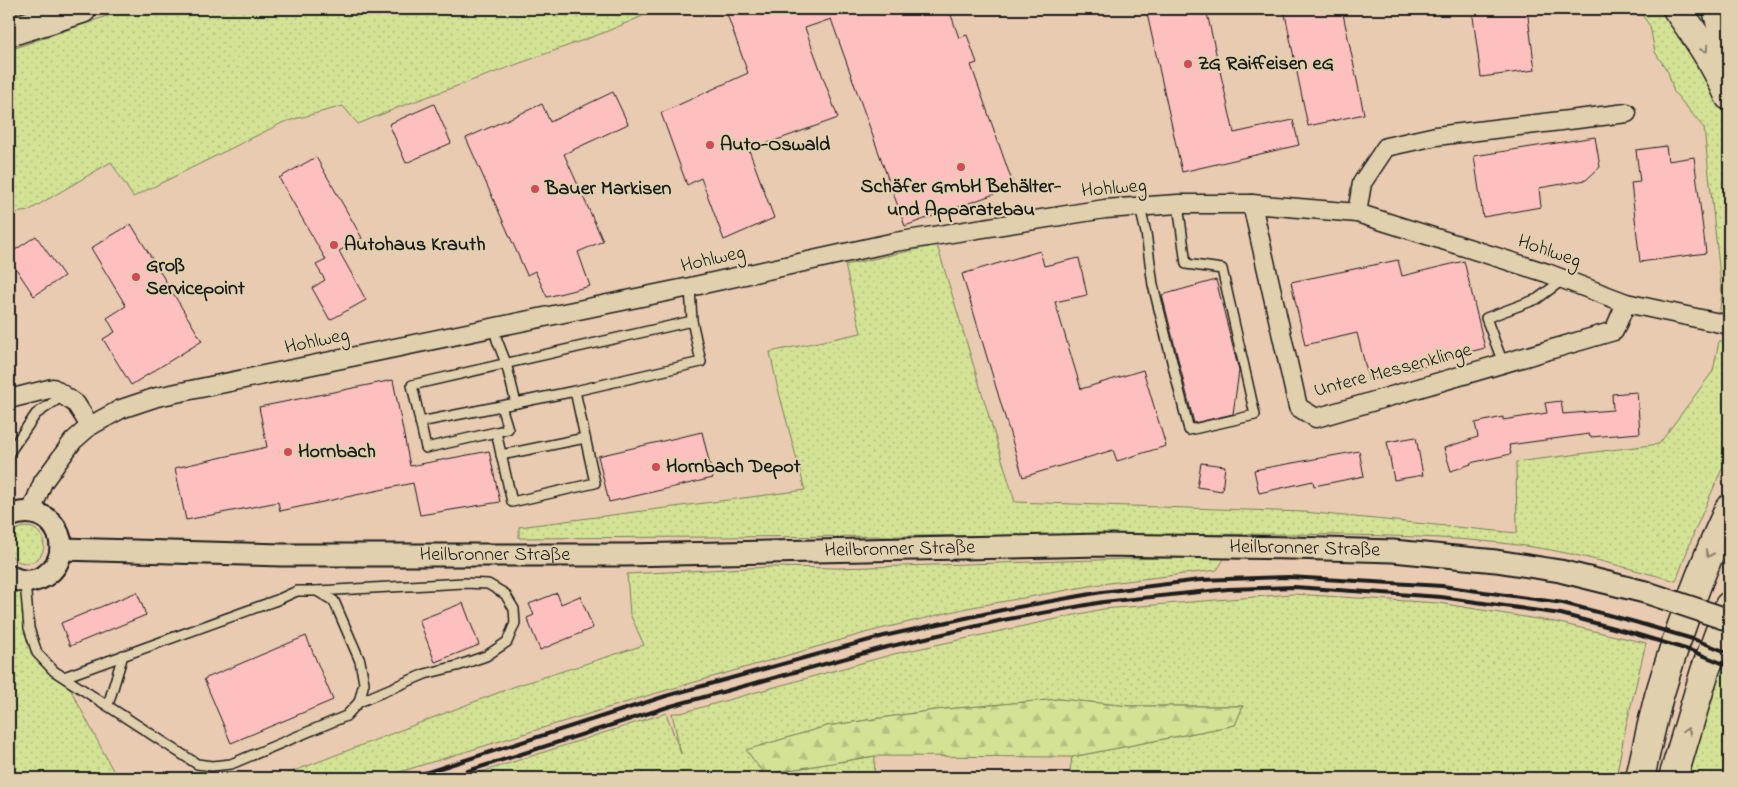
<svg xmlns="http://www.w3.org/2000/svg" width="1738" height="787" font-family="'Indie Flower',sans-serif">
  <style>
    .green { fill: url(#green-dots); stroke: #787f58 }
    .forest { fill: url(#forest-firs); stroke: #787f58 }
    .building { fill: #fdc0bf; stroke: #1c1c1c }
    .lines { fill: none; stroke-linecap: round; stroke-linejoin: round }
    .service-casing { stroke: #1c1c1c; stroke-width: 12 }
    .minor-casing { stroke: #1c1c1c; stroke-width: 21 }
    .tertiary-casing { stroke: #1c1c1c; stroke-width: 25 }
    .primary-casing { stroke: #1c1c1c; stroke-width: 31 }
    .trunk-casing { stroke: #1c1c1c; stroke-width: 31 }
    .service { stroke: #e1d0ad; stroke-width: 9 }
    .minor { stroke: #e1d0ad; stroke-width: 18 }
    .tertiary { stroke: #e1d0ad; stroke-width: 21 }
    .primary { stroke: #e1d0ad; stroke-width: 28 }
    .trunk { stroke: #e1d0ad; stroke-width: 28 }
    .rail { stroke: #1c1c1c; stroke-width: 4 }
    .tertiary-bridge-casing { stroke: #1c1c1c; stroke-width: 25; stroke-linecap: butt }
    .tertiary-bridge { stroke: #e1d0ad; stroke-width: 21 }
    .oneway { stroke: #887f6c }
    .poi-dot { fill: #d1495b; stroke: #e1d0ad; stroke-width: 2 }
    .labels { text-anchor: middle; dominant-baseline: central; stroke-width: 4.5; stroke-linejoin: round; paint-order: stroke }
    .poi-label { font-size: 20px; font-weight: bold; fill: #1c1c1c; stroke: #e1d0ad; text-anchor: start }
    .street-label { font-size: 20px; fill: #1c1c1c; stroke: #e1d0ad }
  </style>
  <defs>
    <pattern id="green-dots" width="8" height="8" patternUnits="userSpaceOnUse" patternTransform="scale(1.25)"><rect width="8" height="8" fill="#d3e295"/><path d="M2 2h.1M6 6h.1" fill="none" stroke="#b5c180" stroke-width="1.8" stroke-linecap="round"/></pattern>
    <pattern id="forest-firs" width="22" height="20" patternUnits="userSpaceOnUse" patternTransform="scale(1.25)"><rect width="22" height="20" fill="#d3e295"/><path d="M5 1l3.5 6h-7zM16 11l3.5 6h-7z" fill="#b5c180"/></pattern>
  </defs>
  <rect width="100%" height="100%" fill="#e9cbb2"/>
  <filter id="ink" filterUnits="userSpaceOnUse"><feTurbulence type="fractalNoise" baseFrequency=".02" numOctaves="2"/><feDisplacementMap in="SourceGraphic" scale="10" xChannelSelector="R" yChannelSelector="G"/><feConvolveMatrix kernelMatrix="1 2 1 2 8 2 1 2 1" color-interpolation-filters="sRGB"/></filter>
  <g filter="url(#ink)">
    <g class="green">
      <path d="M9,9H34L9,17Z"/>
      <path d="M127,9H659L603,33L402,106L358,124L343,106L284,122L133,197L111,162L28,211L9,214V50Z"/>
      <path d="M1638,9H1729V325L1718,323L1722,294L1704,128L1674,92L1668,72L1655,52L1650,26Z"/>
      <path d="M937,245L1015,502L1304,512L1517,533L1516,462L1659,444L1713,371L1719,341H1729V453L1695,530L1676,581C1635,570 1593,558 1551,550C1465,535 1377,536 1290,534L519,538V527L805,490L777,385L770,352L861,333L845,265Z"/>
      <circle cx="26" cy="545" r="18"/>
      <path d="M1226,556L1217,570L1101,584L967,608L872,631L650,695L380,778H276L513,687L644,645L630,614L627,574L770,567L837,568Z"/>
      <path d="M9,576L25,581L37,653L64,677L117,778H9Z"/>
      <path d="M1292,594L1439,603L1555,622L1646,643L1625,730L1616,778H1069L1072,757L1235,725L1243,706H1129L1059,699L935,710L827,726L757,747L765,774L875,756L874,778H463L666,713L681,754L672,713H681L894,654L1103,609Z"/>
      <path d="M1729,664V778H1689L1718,672Z"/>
    </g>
    <path class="forest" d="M1059,699L1129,706H1243L1235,725L1072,757L875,756L764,774L746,750L827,726L935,710Z"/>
    <g class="building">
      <path d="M740,9H949L959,38L967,35L977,63L971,65L1014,187L905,226L831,19L805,28L838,118L749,150L774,218L724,240L701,178L687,185L661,113L748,73L727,14Z"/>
      <path d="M1146,9H1206L1234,133L1293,120L1299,145L1182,172Z"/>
      <path d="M1284,9H1342L1364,114L1308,126Z"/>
      <path d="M1472,9H1527L1535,70L1481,77Z"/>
      <path d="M613,92L628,124L564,154L603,241L578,252L590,286L547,297L535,271L527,275L466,138L542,104L550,122Z"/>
      <path d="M434,104L451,143L406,163L389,124Z"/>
      <path d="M1595,137L1600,167L1586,180L1539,188L1541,207L1483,217L1474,156Z"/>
      <path d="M1666,146L1668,161L1694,157L1706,253L1640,262L1631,183L1640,182L1636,150Z"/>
      <path d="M316,157L362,238L339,251L366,300L330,320L312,288L325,280L316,265L326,260L279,178Z"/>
      <path d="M131,224L202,341L131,385L103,339L115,332L107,318L126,306L91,248Z"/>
      <path d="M36,236L64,276L34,296L9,258V254Z"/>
      <path d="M1040,251L1044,266L1079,258L1087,295L1055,302L1081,389L1143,370L1166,446L1117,461L1113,450L1023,477L962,274Z"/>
      <path d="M1398,260L1402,276L1464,261L1485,348L1441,359L1442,362L1369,380L1357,333L1305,345L1291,282Z"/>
      <path d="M1216,280L1239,371L1233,414L1194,423L1162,295Z"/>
      <path d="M393,380L410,466L489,451L500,502L420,515L413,483L280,511L278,502L186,520L175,468L267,447L259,407Z"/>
      <path d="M1637,392L1640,433L1590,437L1589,434L1509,445L1511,454L1470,463L1471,464L1451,471L1444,448L1478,437L1475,423L1503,417V420L1547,413L1545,403L1561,401L1563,414L1613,410L1612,394Z"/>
      <path d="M702,432L713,478L609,502L598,456Z"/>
      <path d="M1416,437L1423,475L1394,480L1387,442Z"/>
      <path d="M1359,451L1364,476L1314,486L1313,481L1259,493L1254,470Z"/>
      <path d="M1201,463L1225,466L1222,491L1197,487Z"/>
      <path d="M137,592L146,615L70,646L61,623Z"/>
      <path d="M557,593L561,604L580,596L593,628L540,650L527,618L534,615L529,604Z"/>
      <path d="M463,603L479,645L435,662L419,620Z"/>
      <path d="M306,636L333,700L231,743L204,679Z"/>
    </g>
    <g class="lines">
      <defs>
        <g id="service">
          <path d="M1140,207L1146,233L1153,285L1189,430L1255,415L1222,269L1186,264L1178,204"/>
          <path d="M690,287L692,321"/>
          <path d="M692,321L701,362L575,391L595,483L512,502L496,432L426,448L412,385Z"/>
          <path d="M494,328L497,340L506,363L516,403L575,391"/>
          <path d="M1503,363L1486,318L1537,299L1564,279"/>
          <path d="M420,422L501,406"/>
          <path d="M496,432L508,429L501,406L516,403"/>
          <path d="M9,453L36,414L64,395"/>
          <path d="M501,455L585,438"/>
          <path d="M25,582L29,628L37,653L54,671L197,764L212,766L231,764L346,716L359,702L425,674L457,666L486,656L507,642L515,623L514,609L505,594L488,584L464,583L317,591"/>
          <path d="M64,677L277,600L297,591H317L334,601L360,661L364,683L359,702"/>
          <path d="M108,705L123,655"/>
        </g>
        <g id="minor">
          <path d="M1252,204L1298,407L1316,418L1614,331L1626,303"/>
          <path d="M1357,213L1362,183L1386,147L1436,136L1627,113"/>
          <path d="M9,399L53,388L76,404L90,426"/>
          <path d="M31,512L43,482L73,441L90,426L121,409L157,397L690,287L895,242L1105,209L1178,204H1252L1357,213L1547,273L1626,303L1729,325"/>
        </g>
        <g id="tertiary">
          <path d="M9,516C58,497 81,560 39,579C29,583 18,581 9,576"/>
          <path id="s1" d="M61,549L281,555H627L1101,545L1291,548L1393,551L1496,561L1560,571L1645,592"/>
        </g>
        <path id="primary" d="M9,32L82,9"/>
        <g id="trunk">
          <path d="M1677,9C1697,37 1716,65 1729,96"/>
          <path d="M1717,9L1725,42L1729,49"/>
          <path d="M1640,778C1646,751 1652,723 1659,696C1678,632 1701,570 1729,509"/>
          <path d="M1673,778L1705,671L1729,606"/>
        </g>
      </defs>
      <use href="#service" class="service-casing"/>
      <use href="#minor" class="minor-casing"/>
      <use href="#tertiary" class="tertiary-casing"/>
      <use href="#primary" class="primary-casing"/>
      <use href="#trunk" class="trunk-casing"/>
      <use href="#service" class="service"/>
      <use href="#minor" class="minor"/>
      <use href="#tertiary" class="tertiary"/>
      <use href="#primary" class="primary"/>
      <use href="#trunk" class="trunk"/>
      <g class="rail">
        <path d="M409,778L666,696L884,636L1002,610L1102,592L1200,580L1289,577L1442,586L1563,603L1635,622L1696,640L1729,653"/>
        <path d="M446,778L671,706L883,648L1003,620L1103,602L1228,589L1294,587L1441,597L1561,614L1632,633L1692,651L1729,666"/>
      </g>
      <defs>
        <path id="tertiary-bridge" d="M1645,592L1729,620"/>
      </defs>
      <use href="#tertiary-bridge" class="tertiary-bridge-casing"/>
      <use href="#tertiary-bridge" class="tertiary-bridge"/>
    </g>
    <defs><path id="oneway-chevron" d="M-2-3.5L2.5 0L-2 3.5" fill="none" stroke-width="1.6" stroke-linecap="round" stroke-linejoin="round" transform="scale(1.25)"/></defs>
    <g class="oneway">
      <use href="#oneway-chevron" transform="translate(1705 49) rotate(58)"/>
      <use href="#oneway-chevron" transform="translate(1709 554) rotate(112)"/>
      <use href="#oneway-chevron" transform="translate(1687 731) rotate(-74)"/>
    </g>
  </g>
  <g class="poi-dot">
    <circle cx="1188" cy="64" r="5"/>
    <circle cx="710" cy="145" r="5"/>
    <circle cx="961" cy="167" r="5"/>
    <circle cx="535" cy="189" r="5"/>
    <circle cx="334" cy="245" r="5"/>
    <circle cx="136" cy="277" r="5"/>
    <circle cx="288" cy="452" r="5"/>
    <circle cx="656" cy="467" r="5"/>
  </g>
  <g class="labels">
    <g class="poi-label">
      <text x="1198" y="64">ZG Raiffeisen eG</text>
      <text x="720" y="145">Auto-Oswald</text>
      <text x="961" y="187" text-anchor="middle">Schäfer GmbH Behälter-<tspan x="961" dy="23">und Apparatebau</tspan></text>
      <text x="545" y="189">Bauer Markisen</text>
      <text x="344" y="245">Autohaus Krauth</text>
      <text x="146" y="266">Groß<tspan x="146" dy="23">Servicepoint</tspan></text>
      <text x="298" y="452">Hornbach</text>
      <text x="666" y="467">Hornbach Depot</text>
    </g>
    <g class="street-label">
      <text transform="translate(1114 189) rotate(-5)">Hohlweg</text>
      <text transform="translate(1549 252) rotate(19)">Hohlweg</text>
      <text transform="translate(713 260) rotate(-13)">Hohlweg</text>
      <text transform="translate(317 342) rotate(-12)">Hohlweg</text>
      <text transform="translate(1393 371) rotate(-15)">Untere Messenklinge</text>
      <text stroke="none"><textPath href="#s1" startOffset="839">Heilbronner Straße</textPath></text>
      <text stroke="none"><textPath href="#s1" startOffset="1244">Heilbronner Straße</textPath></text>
      <text stroke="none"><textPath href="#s1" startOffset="434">Heilbronner Straße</textPath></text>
    </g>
  </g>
  <rect width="1738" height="787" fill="none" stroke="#e1d0ad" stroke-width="30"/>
  <rect x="15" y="15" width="1708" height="757" fill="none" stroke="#1c1c1c" stroke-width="2" filter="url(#ink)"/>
</svg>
